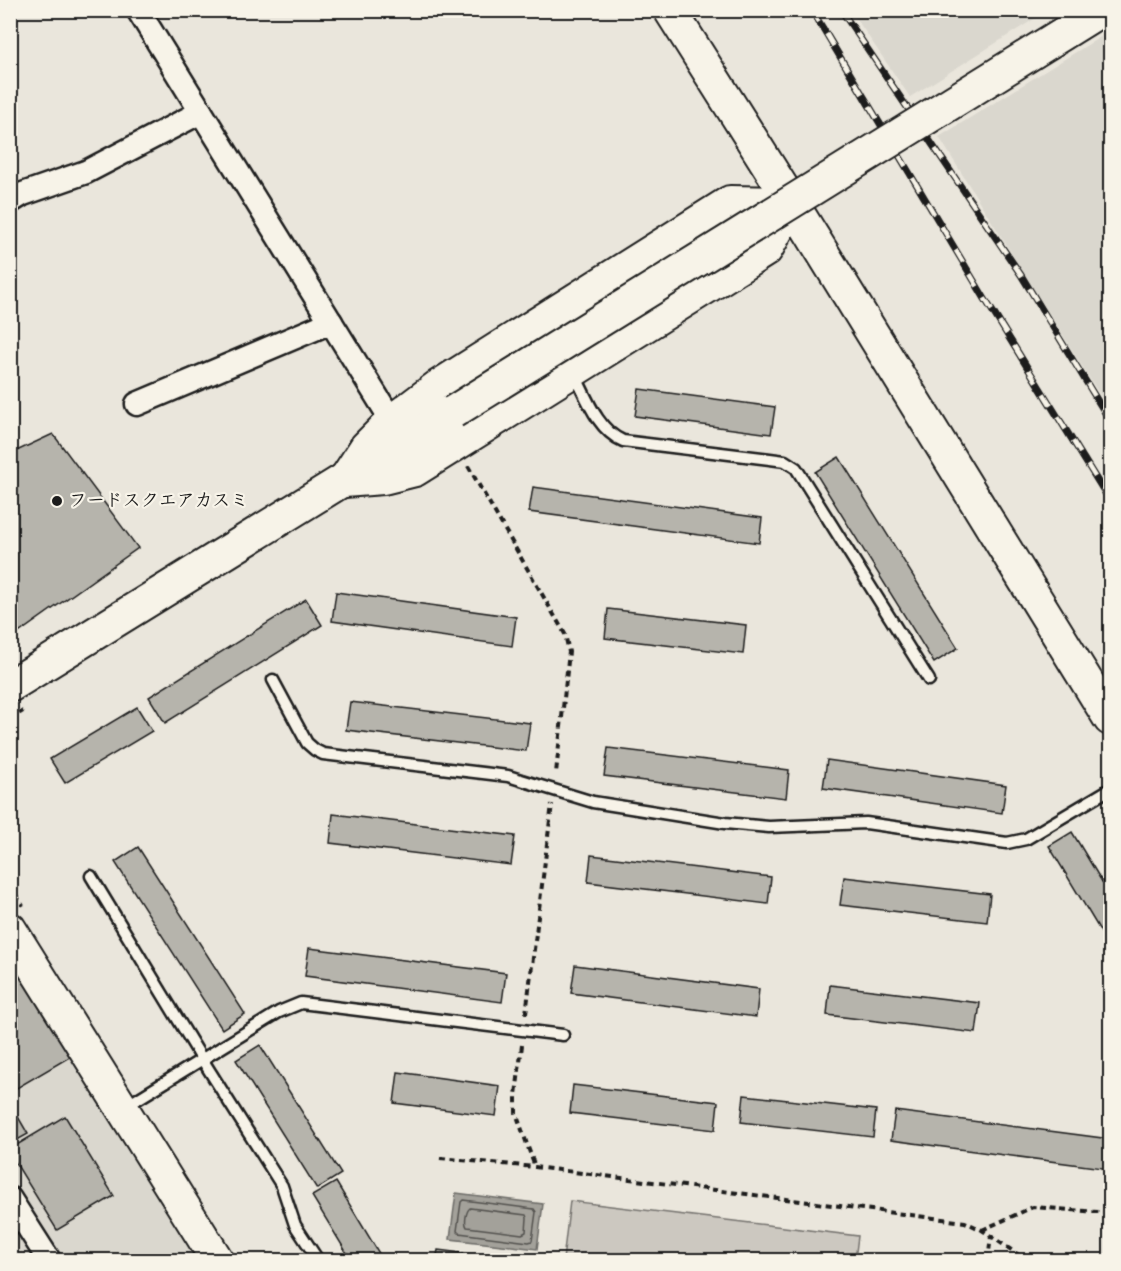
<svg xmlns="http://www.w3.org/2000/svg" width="1121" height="1271" font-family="Kalam,'Klee One',sans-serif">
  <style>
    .built { fill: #dad7ce }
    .green { fill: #ccc8c0; stroke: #74726e; stroke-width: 1.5 }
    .water { fill: #a3a19a; stroke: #6d6c68; stroke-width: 1.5 }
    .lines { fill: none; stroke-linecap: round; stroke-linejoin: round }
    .shore { stroke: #52514e; stroke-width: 1.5 }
    .building { fill: #b6b4ac; stroke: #1c1c1c; stroke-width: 1.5 }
    .lane-casing { stroke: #1c1c1c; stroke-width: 15 }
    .street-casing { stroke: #1c1c1c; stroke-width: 27 }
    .secondary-casing { stroke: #1c1c1c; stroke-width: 36 }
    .path { stroke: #1c1c1c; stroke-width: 4; stroke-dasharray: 6 4.5; stroke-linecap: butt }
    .lane { stroke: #f7f3e8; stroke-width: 10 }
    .street { stroke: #f7f3e8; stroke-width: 22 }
    .secondary { stroke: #f7f3e8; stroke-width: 32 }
    .rail-casing { stroke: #1c1c1c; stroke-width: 7 }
    .rail { stroke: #f7f3e8; stroke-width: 4.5; stroke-dasharray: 14; stroke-linecap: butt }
    .secondary-bridge-casing { stroke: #1c1c1c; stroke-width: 36; stroke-linecap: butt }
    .secondary-bridge { stroke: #f7f3e8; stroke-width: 32 }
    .poi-dot { fill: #1c1c1c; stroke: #f7f3e8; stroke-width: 2 }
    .labels { text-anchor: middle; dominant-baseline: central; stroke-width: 4.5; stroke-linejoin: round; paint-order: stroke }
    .poi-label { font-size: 18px; font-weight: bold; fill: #1c1c1c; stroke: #f7f3e8; text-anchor: start }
  </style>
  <rect width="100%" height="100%" fill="#eae6dc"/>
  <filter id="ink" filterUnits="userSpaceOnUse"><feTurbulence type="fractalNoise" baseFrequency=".0167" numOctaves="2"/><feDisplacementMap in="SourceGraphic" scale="12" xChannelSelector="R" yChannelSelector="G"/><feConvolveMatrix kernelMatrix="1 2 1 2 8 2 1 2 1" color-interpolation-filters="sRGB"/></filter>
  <g filter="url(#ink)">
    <g class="built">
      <path d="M851,11H1047L910,97Z"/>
      <path d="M1110,31V411L939,137Z"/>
      <path d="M11,953L201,1260H11Z"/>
    </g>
    <path class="green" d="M570,1201L858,1236L855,1260H563Z"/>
    <path class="water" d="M456,1193L543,1204L537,1249L450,1239Z"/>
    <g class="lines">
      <g class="shore">
        <path d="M463,1200L534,1209L536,1212L532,1241L529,1242L459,1233L457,1231L461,1202Z"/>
        <path d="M470,1208L526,1215L527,1218L526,1232L522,1234L467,1227C464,1223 466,1211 470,1208Z"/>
      </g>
    </g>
    <g class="building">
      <path d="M639,389L775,407L771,434L635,416Z"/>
      <path d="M53,434L138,548L10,639V454Z"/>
      <path d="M839,457L958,648L934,663L815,472Z"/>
      <path d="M533,487L762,518L759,543L529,512Z"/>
      <path d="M336,592L516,617L512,646L332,621Z"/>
      <path d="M306,599L322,625L165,723L149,697Z"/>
      <path d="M608,609L746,625L743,654L605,638Z"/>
      <path d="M350,702L530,723L526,751L346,730Z"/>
      <path d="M137,707L152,731L65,783L50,759Z"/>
      <path d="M608,748L789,770L786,798L604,776Z"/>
      <path d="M827,760L1006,785L1002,813L823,788Z"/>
      <path d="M333,814L515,836L511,865L330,843Z"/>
      <path d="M1072,832L1110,895V947L1049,846Z"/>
      <path d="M138,847L245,1014L222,1029L115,862Z"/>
      <path d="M591,855L771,877L768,904L588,882Z"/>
      <path d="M844,877L990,894L987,922L840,905Z"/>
      <path d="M309,948L506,973L502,1002L305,976Z"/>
      <path d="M10,952L73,1055L10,1092Z"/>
      <path d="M575,965L759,989L756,1017L571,993Z"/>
      <path d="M830,985L980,1003L976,1033L827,1015Z"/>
      <path d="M260,1045L341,1174L317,1189L236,1060Z"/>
      <path d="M398,1072L500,1086L496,1116L394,1103Z"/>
      <path d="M573,1085L718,1102L715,1130L570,1113Z"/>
      <path d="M744,1095L876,1110L873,1137L741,1122Z"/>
      <path d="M14,1110L28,1134L10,1144V1112Z"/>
      <path d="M895,1111L1110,1139V1169L891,1140Z"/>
      <path d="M65,1116L114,1196L57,1230L10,1154V1149Z"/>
      <path d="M336,1182L383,1260H351L312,1196Z"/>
      <path d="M438,1250L516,1260H436Z"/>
      <path d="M931,1255L952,1258V1260H930Z"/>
    </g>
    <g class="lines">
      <defs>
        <g id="lane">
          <path d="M574,373C586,396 597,430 623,441L770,459L785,461L796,468L929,680"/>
          <path d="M273,680L307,743L315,750L323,754L508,776L593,802L725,823L769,827L866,823L1007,843L1026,839L1110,789"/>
          <path d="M91,876L202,1059L282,1186L295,1225L318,1260"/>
          <path d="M123,1108L279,1012L301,1003L563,1035"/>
        </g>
        <g id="street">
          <path d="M138,10L392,421"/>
          <path d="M10,202L23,194L86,172L201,112"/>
          <path d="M137,404L331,322"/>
          <path d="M10,1199L49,1260"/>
        </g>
        <g id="secondary">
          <path d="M670,10L792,203L1110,719"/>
          <path d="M730,202L792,203L766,250L415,470L383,478L344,481L366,447L392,421L437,387Z"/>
          <path d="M10,686L453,412"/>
          <path d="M10,929L217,1260"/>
        </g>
      </defs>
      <use href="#lane" class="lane-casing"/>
      <use href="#street" class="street-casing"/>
      <use href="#secondary" class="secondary-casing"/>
      <g class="path">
        <path d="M468,466L565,634L569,652L556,773"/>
        <path d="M10,719L23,711"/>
        <path d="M10,886L23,906"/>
        <path d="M526,1014L552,804"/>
        <path d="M522,1045L516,1095V1113L535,1167"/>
        <path d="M440,1158L535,1167L965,1222L982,1230L1026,1260"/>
        <path d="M982,1230L1033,1207L1110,1213"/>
        <path d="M988,1260L991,1236"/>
      </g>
      <use href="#lane" class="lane"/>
      <use href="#street" class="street"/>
      <use href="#secondary" class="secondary"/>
      <defs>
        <g id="rail">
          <path d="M812,10L985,299L1110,501"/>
          <path d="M841,10L1021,275L1110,421"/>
        </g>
      </defs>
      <use href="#rail" class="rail-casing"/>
      <use href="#rail" class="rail"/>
      <defs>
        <path id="secondary-bridge" d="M453,412L1101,10"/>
      </defs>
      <use href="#secondary-bridge" class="secondary-bridge-casing"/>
      <use href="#secondary-bridge" class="secondary-bridge"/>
    </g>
  </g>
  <circle class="poi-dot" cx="57" cy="501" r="6"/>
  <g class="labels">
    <g class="poi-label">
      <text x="69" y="501">フードスクエアカスミ</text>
    </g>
  </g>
  <rect width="1121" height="1271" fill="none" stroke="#f7f3e8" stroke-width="36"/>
  <rect x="18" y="18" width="1085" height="1235" fill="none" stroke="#1c1c1c" stroke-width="2" filter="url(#ink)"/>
</svg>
